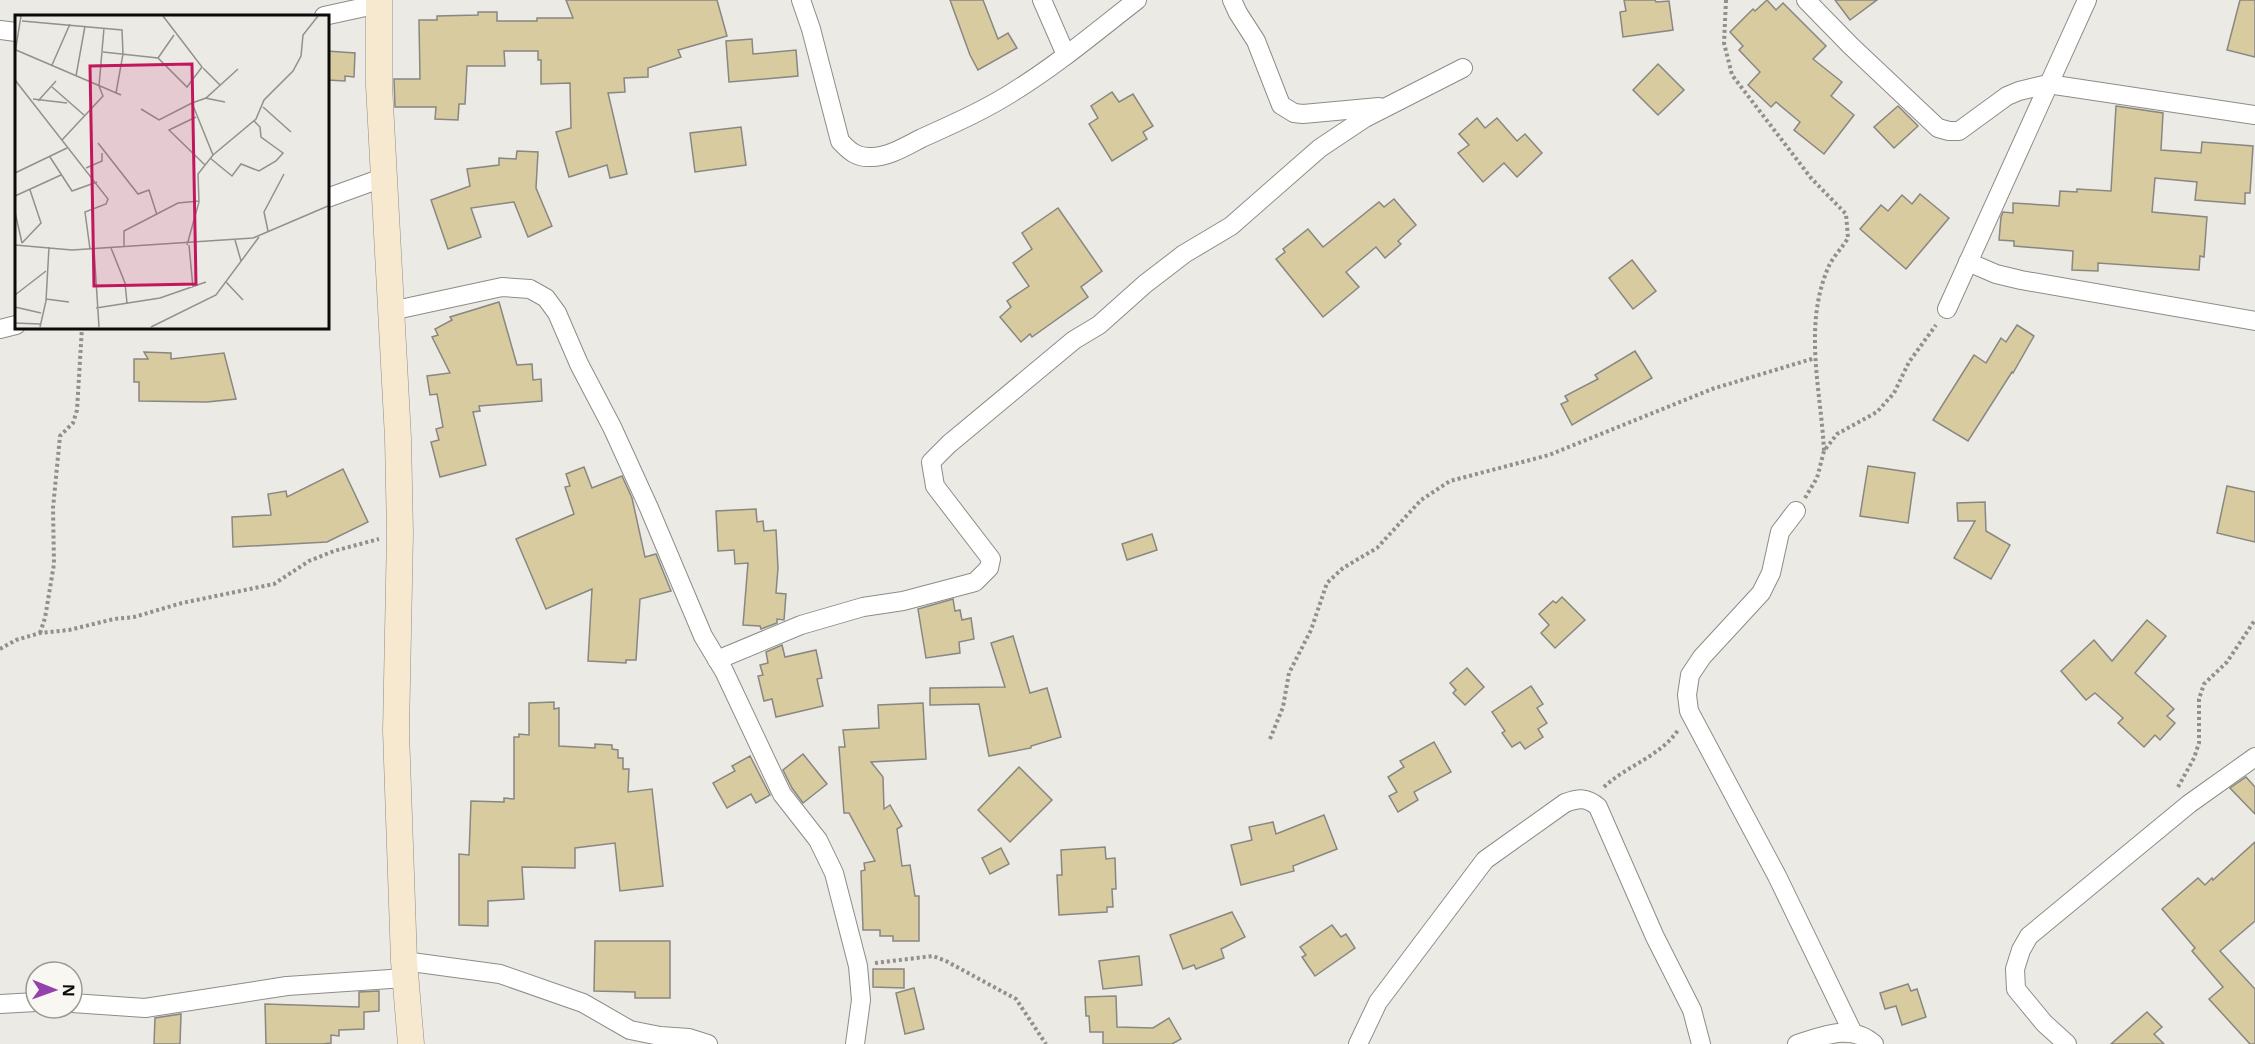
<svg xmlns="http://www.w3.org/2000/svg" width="2255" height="1044" font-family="'Noto Sans',sans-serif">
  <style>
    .building { fill: #d8cba0; stroke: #888782; stroke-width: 1.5 }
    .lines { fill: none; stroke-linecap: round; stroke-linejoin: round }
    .minor-casing { stroke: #8e8c88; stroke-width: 20 }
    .secondary-casing { stroke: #8e8c88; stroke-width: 27 }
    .path { stroke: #91908c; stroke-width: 4; stroke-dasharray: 3 3; stroke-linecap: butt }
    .minor { stroke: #fff; stroke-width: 18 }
    .secondary { stroke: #f7e8d0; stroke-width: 26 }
    .inset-road { fill: none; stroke: #92918d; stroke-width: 1.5 }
    .view { fill: #c2185b; fill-opacity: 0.15; stroke: #c2185b; stroke-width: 3 }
    .inset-edge { fill: none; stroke: #0c0b0a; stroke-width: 3 }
  </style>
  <rect width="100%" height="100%" fill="#ebeae5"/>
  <g class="building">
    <path d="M566,0H717L727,36L678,50L681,57L648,68V77L624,78L625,92L608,93L627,174L610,178L607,165L569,177L556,132L571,128L570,83L541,84V60H538V51H504L505,66H467L465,104H459L458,120L435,119L436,107H395L394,79H420L419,20H437V16L478,15V12H497V21H537V18H573Z"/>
    <path d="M950,0H983L998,39L1008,33L1017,48L978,70L970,55Z"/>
    <path d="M1624,0H1655L1656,2L1669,1L1673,30L1623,37L1620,12L1626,11Z"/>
    <path d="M1767,0L1776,10L1783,3L1826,46L1813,59L1842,82L1831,96L1854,115L1824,154L1794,130L1800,122L1776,102L1771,107L1748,85L1760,72L1739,50L1743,46L1730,32L1753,9L1755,11Z"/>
    <path d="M1835,0H1877L1850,20Z"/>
    <path d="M2240,0H2255V57L2227,50Z"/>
    <path d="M752,39L753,54L796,50L798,76L729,82L726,41Z"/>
    <path d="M327,51L355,53L354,77L345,76V81L328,80Z"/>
    <path d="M1658,64L1684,90L1658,115L1633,90Z"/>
    <path d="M1112,92L1119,102L1133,94L1153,126L1143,132L1147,139L1112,161L1089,124L1098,118L1091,106Z"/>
    <path d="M1898,106L1918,126L1894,148L1874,127Z"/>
    <path d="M2116,106L2163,113L2161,150L2201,153L2202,142L2253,146L2250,193H2245V204L2195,200L2197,182L2155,178L2152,212L2207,217L2204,257L2200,256L2199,270L2098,263V271L2072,270L2073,251L2014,246V241L1999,240L2001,217L2003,212L2013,213V203L2059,206L2060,191L2077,192V189L2111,191Z"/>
    <path d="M1477,118L1485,128L1497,118L1517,141L1525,134L1542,153L1517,177L1504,163L1483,182L1458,153L1469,145L1459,134Z"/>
    <path d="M741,127L746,165L695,172L690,133Z"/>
    <path d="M517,151L538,152L536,188L552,226L528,237L514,202L471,208L481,237L448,249L431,200L470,186L467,169L499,165V158L516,159Z"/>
    <path d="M1920,194L1949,218L1906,269L1860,229L1881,205L1888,211L1902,195L1912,204Z"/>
    <path d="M1394,199L1416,225L1398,241L1401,244L1385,258L1376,247L1346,272L1359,287L1323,317L1276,259L1285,252L1283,249L1308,229L1323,247L1379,202L1384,207Z"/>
    <path d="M1058,208L1102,271L1081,287L1088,297L1032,337L1030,334L1021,342L1000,317L1011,307L1007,301L1029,286L1013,263L1032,249L1022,233Z"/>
    <path d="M1632,260L1656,291L1633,309L1609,278Z"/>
    <path d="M499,302L517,365L532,364L533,380L541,379L542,401L479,406L480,411L473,412L486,465L440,477L431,442L439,440L436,429L443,427L437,394L430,395L427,376L450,373L432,337L438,335L435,329L452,320L450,317Z"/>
    <path d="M2017,325L2034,336L2013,373L2012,372L1968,441L1933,420L1974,355L1986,363L2001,338L2006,342Z"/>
    <path d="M1635,351L1652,378L1572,425L1561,404L1568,401L1565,396L1598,379L1595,375Z"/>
    <path d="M144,352L171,353V359L224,353L236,399L207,402L139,401V382H134V359H148Z"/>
    <path d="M1868,466L1915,473L1908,523L1860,516Z"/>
    <path d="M584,467L592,488L622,476L632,498L645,557L656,554L671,591L640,599L636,660H626V663L588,661L592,589L546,609L516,539L574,514L565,487L570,486L566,474Z"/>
    <path d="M343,469L368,522L327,542L233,547L232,517L271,515L268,494L286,491L287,497Z"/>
    <path d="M2227,486L2255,492V542L2217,533Z"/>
    <path d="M1985,502L1986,531L2010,545L1991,579L1954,558L1975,521H1958L1957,503Z"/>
    <path d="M756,509L757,522L763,521L764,531L776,530L778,568L776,593L786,594L784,620L777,619V623L761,629L760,626L743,625L748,563L735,564L734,550L718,551L716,511Z"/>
    <path d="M1152,534L1157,550L1127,560L1122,544Z"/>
    <path d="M1562,597L1585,620L1555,648L1541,633L1549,625L1539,614L1553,601L1556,603Z"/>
    <path d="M953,599L955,611L960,610L962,620L971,618L974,639L959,642L960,653L926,658L918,609Z"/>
    <path d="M2147,620L2166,636L2135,673L2174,709L2167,716L2175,723L2160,740L2155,735L2144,747L2118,723L2123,718L2095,693L2086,700L2061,671L2094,640L2112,661Z"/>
    <path d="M1013,636L1030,693L1047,688L1061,737L1031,746V748L989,756L979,704L930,705V688L1005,687L991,643Z"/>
    <path d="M782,645L785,657L816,650L822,678L817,679L823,706L776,717L772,699L764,701L758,676L763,675L760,665L768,663L766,652Z"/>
    <path d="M1467,668L1484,687L1465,705L1453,693L1456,690L1450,683Z"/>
    <path d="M1531,686L1543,704L1537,708L1547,723L1538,729L1543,737L1525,749L1520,742L1512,747L1502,733L1505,731L1492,712Z"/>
    <path d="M554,702V709L559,708V746L595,748V744L612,745V749L618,750V758H623V769H629L628,792L652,789L663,886L620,891L615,843L575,848V868L522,867L524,899L488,901V926L459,925V854L469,855L471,801L504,802V798L514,799V737H519V734L529,735V703Z"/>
    <path d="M923,703L926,759L871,762L883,777L884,809L890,805L902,826L897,829L902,866L910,865L915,896H919V941H893V936H880V930H863L861,871L865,870L864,863L875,861L849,813H844L839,747H845L843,730L879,728L878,705Z"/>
    <path d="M1434,742L1451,772L1414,792L1418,800L1398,812L1389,796L1397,792L1388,777L1404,767L1400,761Z"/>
    <path d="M803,754L827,784L803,803L792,788L783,770Z"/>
    <path d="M750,756L770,795L756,803L751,794L727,808L713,783L735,771L732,766Z"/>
    <path d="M1019,767L1052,800L1010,842L978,810Z"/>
    <path d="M2246,777L2255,787V814L2230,788Z"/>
    <path d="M1324,815L1337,849L1293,866L1294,871L1241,885L1231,845L1252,840L1249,827L1273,822L1276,834Z"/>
    <path d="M2255,842V921L2220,951L2255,989V1044H2250L2209,999L2223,987L2192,951L2195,948L2162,909L2198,878L2205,885L2212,878L2213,880Z"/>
    <path d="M1105,847L1106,859L1115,858L1116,889H1112L1113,907H1107V912L1059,915L1057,875H1062L1061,850Z"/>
    <path d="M1001,848L1009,864L990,874L982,858Z"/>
    <path d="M1232,912L1245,937L1221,949L1224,958L1196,969L1194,965L1183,969L1170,935Z"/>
    <path d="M1332,925L1341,937L1346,934L1355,948L1315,976L1302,957L1306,955L1300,947Z"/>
    <path d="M595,941H670V998H635V992L594,991Z"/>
    <path d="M1139,956L1142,985L1103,989L1099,961Z"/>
    <path d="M873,969H904V988L873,987Z"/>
    <path d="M1908,984L1911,991L1917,989L1926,1017L1902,1025L1896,1006L1885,1009L1880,993Z"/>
    <path d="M914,988L924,1029L905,1034L896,993Z"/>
    <path d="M379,991V1011L364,1012V1029L339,1030V1036L331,1035V1043L322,1044H266L265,1004L359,1007V992Z"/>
    <path d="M1116,996L1117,1027L1153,1028L1169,1018L1181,1039L1172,1044H1103V1032H1090L1089,1016H1086L1085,997Z"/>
    <path d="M2147,1012L2162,1027L2154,1034L2164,1044H2111Z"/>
    <path d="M181,1014L180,1044H154L155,1018Z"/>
  </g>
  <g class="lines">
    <defs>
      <g id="minor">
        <path d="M801,0L811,29L840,141C849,151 857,158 871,157C889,157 906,146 922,138C953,124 987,109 1016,90C1058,64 1097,31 1137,0"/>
        <path d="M1042,0L1066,55"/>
        <path d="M1232,0L1238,13L1256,41L1281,105L1294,113L1303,114L1379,107"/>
        <path d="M1806,0L1851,46L1938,128L1949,131H1959L2007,96L2019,91L2048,84L2255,115"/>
        <path d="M324,16L379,4"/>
        <path d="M0,30L16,32"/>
        <path d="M327,198L385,177"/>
        <path d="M1968,262L1996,274L2021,280L2255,321"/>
        <path d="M1947,309L2087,0"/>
        <path d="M391,311L502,287L530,289L546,298L557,313L579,364L612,427L649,508L703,636L724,671L782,794L818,840L834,873L858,966L861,1000L855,1044"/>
        <path d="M0,329L16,325"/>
        <path d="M1796,511L1780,532L1771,573L1761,593L1702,657L1690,675L1687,695L1689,711L1777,876L1853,1033"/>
        <path d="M717,660L801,625L863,607L903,601L975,582L989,568L991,559L935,486L931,462L949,444L1074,340L1099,325L1145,284L1184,254L1231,226L1320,148L1365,118L1463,68"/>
        <path d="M404,961L500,974L583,1003L630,1030L660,1036L689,1038L708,1044"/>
        <path d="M72,1003L145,1008L287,986L405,978"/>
        <path d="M0,1004L36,1002"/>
        <path d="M1358,1044L1378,1002L1485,860L1565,803C1579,798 1587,797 1598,807L1655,937L1692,1010L1701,1044"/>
        <path d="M1797,1044C1823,1036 1851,1023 1874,1044"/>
        <path d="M2067,1044L2044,1023L2016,989L2015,969L2021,950L2029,936L2189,804L2255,757"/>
      </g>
      <path id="secondary" d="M379,0V85L398,438L400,533L396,731L404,961L411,1044"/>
    </defs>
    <use href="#minor" class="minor-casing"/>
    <use href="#secondary" class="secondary-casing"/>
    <g class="path">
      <path d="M1726,0L1724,43L1732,75L1811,178L1846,214L1848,238C1842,248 1832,258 1828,268C1803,327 1821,390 1824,451"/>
      <path d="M1805,498L1817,478L1824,451L1837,434L1877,412L1894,393L1909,362L1936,325"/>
      <path d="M40,633L45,618L54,564L53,508L60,436L73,423L77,410L82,327"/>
      <path d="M0,649L16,640L40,633L69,630L114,619L134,617L182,603L274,584L309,561L334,551L379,539"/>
      <path d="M1270,739L1283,707L1289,673L1311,630L1327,583L1343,568L1377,548L1421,500L1450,481L1549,455L1712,389L1815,358"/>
      <path d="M1604,787C1626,766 1661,756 1678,730"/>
      <path d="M2178,787L2194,758L2199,743V699L2204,684L2227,662L2255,620"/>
      <path d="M875,963L933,956L946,961L1016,999L1046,1044"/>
    </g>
    <use href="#minor" class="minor"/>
    <use href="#secondary" class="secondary"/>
  </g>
  <g transform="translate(15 15)">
    <rect width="314" height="314" fill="#ebeae5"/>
    <path class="inset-road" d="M7,6L107,15L108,39L101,78M1,35L106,80M88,37L143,43L172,72L187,52L148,1M0,38L6,1M143,43L159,20M37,50L55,9M188,53L205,70M61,61L70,11M0,65L93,184L91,189L70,197L75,234M37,72L69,100M190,83L210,87M18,84L52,88M23,86L41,66M248,92L276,117M126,94L144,105L177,88M181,102L154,115L190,150M47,125L88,81L84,71L89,13M83,128L123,179L134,175L142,200M198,140L177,88L191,83L223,54M35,142L57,176L82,167M195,143L217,161L226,149L244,156L261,146L268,138L246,122L245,112L239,106M71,153L87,146V138M0,158L52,133M0,181L46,160M0,197L7,228M253,216L249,197L269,159M220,225L226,246M7,228L26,208L15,175M0,230L57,235L238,223L313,191M172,230L184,187L183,159L198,140L241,104L249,85L278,56L286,41L288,20L303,1M174,230L178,273M109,232V216L163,188L184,186M96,233L110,268L112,288M79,234L84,312M211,267L228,285M0,280L31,256M31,284L54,287M0,292L26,298M81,293L145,283L191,267M0,308L25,309M25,312L31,286L34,232M136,312L201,280L244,222"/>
    <path class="view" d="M177,49L181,269L79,271L75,51Z"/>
    <rect width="314" height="314" class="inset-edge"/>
  </g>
  <g transform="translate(54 990) rotate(91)"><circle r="28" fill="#f8f7f2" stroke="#9a9995" stroke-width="1.5"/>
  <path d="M0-4.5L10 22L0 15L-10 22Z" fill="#9440ad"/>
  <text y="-9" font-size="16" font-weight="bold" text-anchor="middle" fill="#0c0b0a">N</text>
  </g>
</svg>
